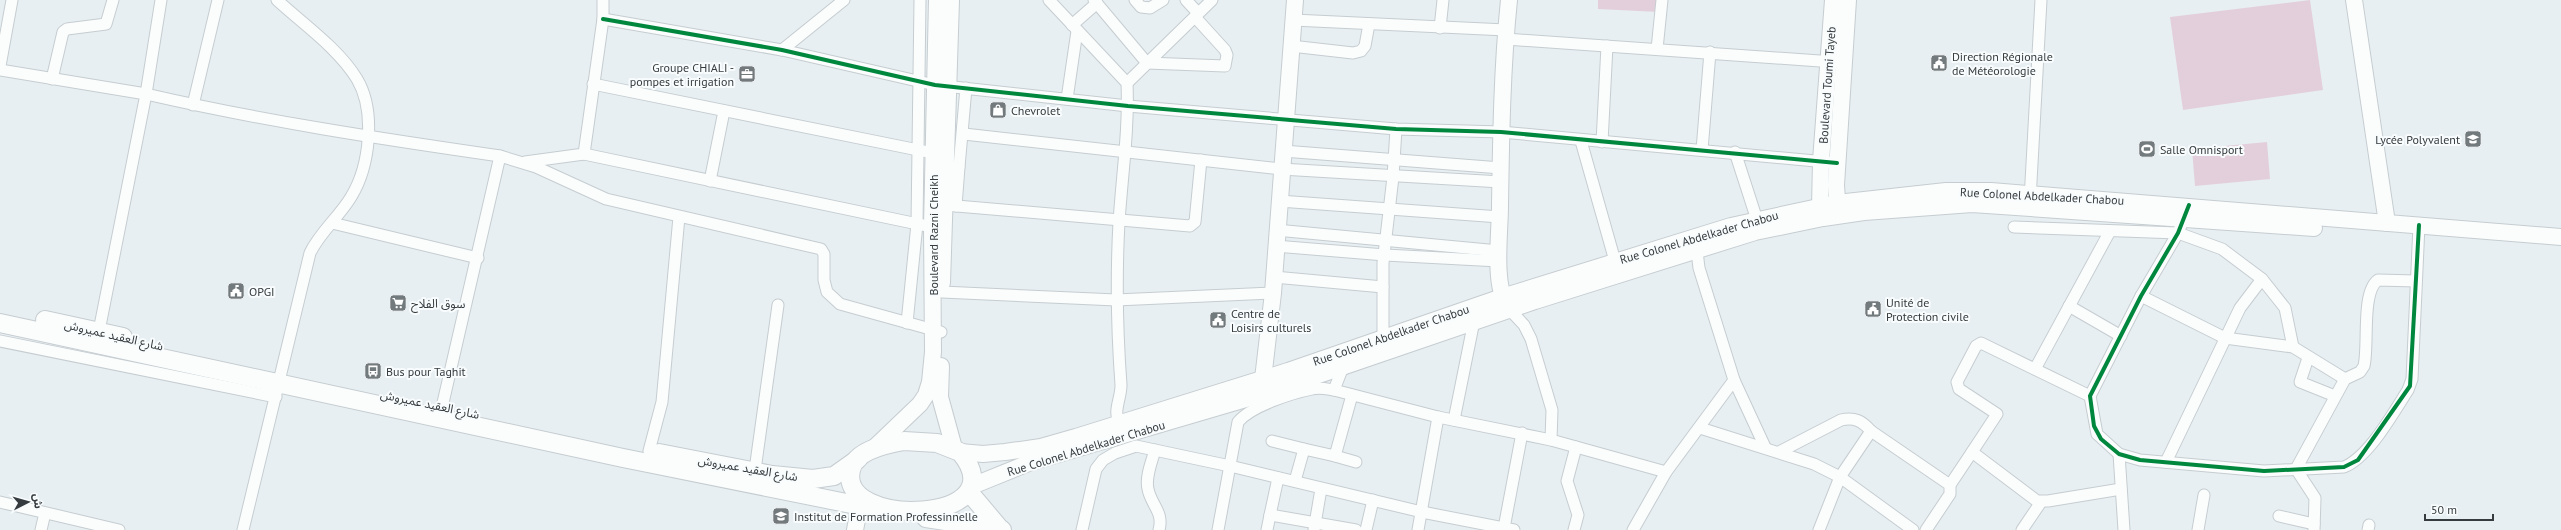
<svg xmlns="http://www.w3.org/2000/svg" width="2561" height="530" font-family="'PT Sans','Noto Sans Arabic',sans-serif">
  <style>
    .green { fill: #e3cfdb }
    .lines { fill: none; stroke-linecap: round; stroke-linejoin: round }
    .street-casing { stroke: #c6cdd0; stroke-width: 13 }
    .secondary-casing { stroke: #c6cdd0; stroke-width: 18 }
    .primary-casing { stroke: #c6cdd0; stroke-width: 20 }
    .street { stroke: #fbfdfd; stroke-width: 11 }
    .secondary { stroke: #fbfdfd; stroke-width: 16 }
    .primary { stroke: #fbfdfd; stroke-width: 18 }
    .cycleway-casing { stroke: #f9fcfd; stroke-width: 6 }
    .cycleway { stroke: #00873e; stroke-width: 4 }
    .labels { text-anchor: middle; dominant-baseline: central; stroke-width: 4; stroke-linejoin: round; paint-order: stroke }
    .poi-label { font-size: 12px; fill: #353b3e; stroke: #f9fcfd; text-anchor: start }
    .street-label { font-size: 12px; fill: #353b3e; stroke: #f9fcfd }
  </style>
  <rect width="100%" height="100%" fill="#e7eff3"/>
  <g class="green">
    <path d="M1598,0H1660L1659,12L1598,9Z"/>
    <path d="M2310,0L2323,90L2183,110L2170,17Z"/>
    <path d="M2267,142L2270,179L2195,186L2192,149Z"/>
  </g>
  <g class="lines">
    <defs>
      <g id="street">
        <path d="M161,0L146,94C263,121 382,139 500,156L442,407"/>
        <path d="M1049,0L1127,83C1129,130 1122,175 1119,222C1116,277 1117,331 1121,385C1121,399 1113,410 1119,423"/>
        <path d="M1094,0L1147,63L1225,66L1227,55L1225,50L1195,17"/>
        <path d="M1135,0L1141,7L1150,8L1163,0"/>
        <path d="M1186,0L1198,13"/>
        <path d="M603,19L782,50L935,85L1128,106L1396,129L1501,132L1837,163"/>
        <path d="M1293,20L1506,30"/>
        <path d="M1072,25L1097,3"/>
        <path d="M1440,28L1443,0"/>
        <path d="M1506,39L1834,62"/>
        <path d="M1291,46L1353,53L1361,51L1365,46L1369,24"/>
        <path d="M1657,49L1662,0"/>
        <path d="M782,50L844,0"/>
        <path d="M0,66L12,0"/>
        <path d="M0,70L146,94L99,331"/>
        <path d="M52,79L63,32L67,29L106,24L113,0"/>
        <path d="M1127,83L1212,0"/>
        <path d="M593,84L933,153"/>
        <path d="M1067,99L1077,31"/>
        <path d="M193,105L218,0"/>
        <path d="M964,134L1281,169L1501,182"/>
        <path d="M1581,141L1615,261"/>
        <path d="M1602,142L1607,46"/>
        <path d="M1702,150L1710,52"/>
        <path d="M1283,151L1501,168"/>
        <path d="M1735,152L1757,220"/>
        <path d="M584,154L932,227"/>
        <path d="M500,156L536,167L606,199L821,249L824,254V280L827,292L840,304L941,332"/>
        <path d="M525,162L584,154L603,19V0"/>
        <path d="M947,167H959L966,88"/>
        <path d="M710,181L724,111"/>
        <path d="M2030,200L2041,0"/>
        <path d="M1279,201L1500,217"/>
        <path d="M945,205L1190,226L1195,222L1201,160"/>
        <path d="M956,206L959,167"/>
        <path d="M2186,213L2178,233L2141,296L2090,396L2097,434L2119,454L2140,460L2264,471L2344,467C2369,457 2393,413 2408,390L2412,379L2419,225"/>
        <path d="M332,223L478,258"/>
        <path d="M2014,227L2178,233L2222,249L2262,279L2240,308L2166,462"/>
        <path d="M1276,230L1499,251"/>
        <path d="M1275,246L1385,255L1499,261"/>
        <path d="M1274,277L1383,287"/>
        <path d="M2262,279L2285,308L2293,347"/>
        <path d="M942,292L1116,300L1273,293"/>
        <path d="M2141,296L2225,338L2293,347L2345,379L2360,372L2364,366C2369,345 2361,292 2378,280L2416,281"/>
        <path d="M2069,306L2121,336"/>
        <path d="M1510,310L1524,325L1531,339L1552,410L1551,440L1666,472"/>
        <path d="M907,323L917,224L920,0"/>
        <path d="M0,341L276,397"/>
        <path d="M1383,345V263L1393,177L1396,129"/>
        <path d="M2308,358L2300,382L2335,396"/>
        <path d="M1343,367L1334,390L1438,417L1551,440"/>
        <path d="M2035,369L2110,231"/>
        <path d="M1734,380L1765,447"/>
        <path d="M2090,396L1981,343L1976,346L1957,382L1959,389L1997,414L1972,452L2037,501H2048L2121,489"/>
        <path d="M1454,420L1474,321"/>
        <path d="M1700,428L1814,464L1840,477L1913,530"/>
        <path d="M1272,441L1304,449"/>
        <path d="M1155,450C1152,461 1145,477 1148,489C1151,505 1164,512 1159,530"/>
        <path d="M649,451L662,402L679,217"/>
        <path d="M1781,451L1841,420C1855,417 1862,421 1871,431"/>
        <path d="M2119,454L2124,530"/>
        <path d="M1335,456L1356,462"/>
        <path d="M755,470L778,305"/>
        <path d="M1278,478L1270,515L1356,530"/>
        <path d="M1295,481L1304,449L1335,456L1352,395"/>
        <path d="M1950,485L1972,452"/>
        <path d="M0,502L119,530"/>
        <path d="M2279,516L2314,524"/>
        <path d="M1504,528L1522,433"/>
        <path d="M41,530L45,513"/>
        <path d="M243,530L310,253C320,232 339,217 351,197C370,166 376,111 357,79C338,48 303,24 277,0"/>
        <path d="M1082,530L1096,469L1103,460L1115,453L1136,446L1230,466L1422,512L1514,530"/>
        <path d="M1218,530L1238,422C1251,406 1292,393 1312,389C1320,387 1327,389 1334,390"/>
        <path d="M1267,530L1270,515"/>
        <path d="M1314,530L1321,489"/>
        <path d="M1366,530L1373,500"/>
        <path d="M1418,530L1438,417"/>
        <path d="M1574,530L1578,515L1567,481L1576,447"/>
        <path d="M1633,530L1666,472L1734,380L1699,268L1696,243"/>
        <path d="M1819,530L1840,477L1871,431L1950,485V494L1926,530"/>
        <path d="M2022,530L2041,502"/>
        <path d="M2198,530L2204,495"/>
        <path d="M2314,530L2315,498L2296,469L2345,379"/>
        <path d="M2368,530L2369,525"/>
      </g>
      <g id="secondary">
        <path d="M2354,0L2387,223"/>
        <path d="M1838,214L1836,185L1848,0"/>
        <path d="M1822,216L1820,207L1821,161L1833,0"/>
        <path d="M942,283L951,0"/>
        <path d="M1507,305C1493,284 1500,232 1500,206C1501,137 1502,68 1509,0"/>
        <path d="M941,366L940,397L954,448"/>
        <path d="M1265,387L1263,379L1273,293L1295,0"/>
        <path d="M874,448L920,404L926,395L930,382L933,352L932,227L937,0"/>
        <path d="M960,452L983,454L1005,452L1041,447L1076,437L1288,371L1502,297L1731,226L1837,203L1946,191H1991L2561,237"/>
        <path d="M972,486L1031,462L1266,393L1535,301L1755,232L1823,218L1864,212L1972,204L2314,228"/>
        <path d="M855,530L860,504L857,495"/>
      </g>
      <g id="primary">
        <path d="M45,320L123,337"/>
        <path d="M0,323L623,458L871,508"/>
        <path d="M904,441L937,443L960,452C1021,524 836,530 851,470C855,450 887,444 904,441Z"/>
        <path d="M659,453L772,475L813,479L834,476L858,459"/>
        <path d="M969,492L1001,530"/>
        <path d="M926,518L1002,530"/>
      </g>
    </defs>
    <use href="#street" class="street-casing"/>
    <use href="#secondary" class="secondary-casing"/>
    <use href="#primary" class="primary-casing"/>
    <use href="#street" class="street"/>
    <use href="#secondary" class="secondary"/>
    <use href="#primary" class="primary"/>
    <defs>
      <g id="cycleway">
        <path d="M603,19L782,50L935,85L1128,106L1396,129L1501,132L1837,163"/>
        <path d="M2189,205L2178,233L2141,296L2090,396L2094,426L2101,439L2119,454L2140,460L2264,471L2344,467L2358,460L2410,386L2419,225"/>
      </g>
    </defs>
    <use href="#cycleway" class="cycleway-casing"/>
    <use href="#cycleway" class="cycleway"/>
  </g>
  <defs>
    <symbol id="civic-square" viewBox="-11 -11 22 22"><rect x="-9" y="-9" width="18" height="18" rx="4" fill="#737a7d" stroke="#f9fcfd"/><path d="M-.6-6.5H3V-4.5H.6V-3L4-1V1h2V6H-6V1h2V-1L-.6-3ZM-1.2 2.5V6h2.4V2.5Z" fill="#fff"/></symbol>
    <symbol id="office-square" viewBox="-11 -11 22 22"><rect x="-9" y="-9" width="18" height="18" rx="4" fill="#737a7d" stroke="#f9fcfd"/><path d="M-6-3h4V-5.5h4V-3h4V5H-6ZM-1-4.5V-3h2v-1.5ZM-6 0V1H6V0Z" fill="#fff"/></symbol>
    <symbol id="shop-square" viewBox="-11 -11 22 22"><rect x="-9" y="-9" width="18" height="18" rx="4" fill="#737a7d" stroke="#f9fcfd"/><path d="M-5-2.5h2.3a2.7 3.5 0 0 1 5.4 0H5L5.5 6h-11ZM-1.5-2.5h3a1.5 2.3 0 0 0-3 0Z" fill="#fff"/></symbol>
    <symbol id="school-square" viewBox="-11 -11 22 22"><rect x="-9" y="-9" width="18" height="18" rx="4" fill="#737a7d" stroke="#f9fcfd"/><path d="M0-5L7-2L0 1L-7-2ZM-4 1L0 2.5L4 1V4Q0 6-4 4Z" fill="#fff"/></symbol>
    <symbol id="stadium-square" viewBox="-11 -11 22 22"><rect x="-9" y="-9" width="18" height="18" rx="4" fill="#737a7d" stroke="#f9fcfd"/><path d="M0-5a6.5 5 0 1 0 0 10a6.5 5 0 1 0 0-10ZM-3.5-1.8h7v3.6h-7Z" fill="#fff"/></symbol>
    <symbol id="supermarket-square" viewBox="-11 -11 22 22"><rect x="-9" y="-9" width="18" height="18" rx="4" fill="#737a7d" stroke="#f9fcfd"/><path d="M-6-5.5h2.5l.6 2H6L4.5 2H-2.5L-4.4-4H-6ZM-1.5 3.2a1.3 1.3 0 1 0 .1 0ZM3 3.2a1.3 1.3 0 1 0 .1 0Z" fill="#fff"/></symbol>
    <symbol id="bus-square" viewBox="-11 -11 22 22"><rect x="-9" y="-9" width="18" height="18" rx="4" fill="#737a7d" stroke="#f9fcfd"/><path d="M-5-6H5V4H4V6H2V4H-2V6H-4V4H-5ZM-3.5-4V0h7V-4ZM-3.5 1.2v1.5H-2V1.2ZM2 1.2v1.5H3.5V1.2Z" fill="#fff"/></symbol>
    <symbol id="university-square" viewBox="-11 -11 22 22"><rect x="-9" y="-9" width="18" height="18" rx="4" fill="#737a7d" stroke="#f9fcfd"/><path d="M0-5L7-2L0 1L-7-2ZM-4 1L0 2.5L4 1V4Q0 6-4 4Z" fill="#fff"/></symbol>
  </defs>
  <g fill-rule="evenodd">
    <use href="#civic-square" x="1929" y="53" width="20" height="20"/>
    <use href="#office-square" x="737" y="64" width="20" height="20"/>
    <use href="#shop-square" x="988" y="100" width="20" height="20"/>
    <use href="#school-square" x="2463" y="129" width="20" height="20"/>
    <use href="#stadium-square" x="2137" y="139" width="20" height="20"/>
    <use href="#civic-square" x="226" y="281" width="20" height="20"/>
    <use href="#supermarket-square" x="388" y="293" width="20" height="20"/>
    <use href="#civic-square" x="1863" y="299" width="20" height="20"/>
    <use href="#civic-square" x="1208" y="310" width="20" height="20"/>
    <use href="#bus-square" x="363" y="361" width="20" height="20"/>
    <use href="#university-square" x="771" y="506" width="20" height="20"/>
  </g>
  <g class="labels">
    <g class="poi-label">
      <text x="1952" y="56">Direction Régionale<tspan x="1952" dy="14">de Météorologie</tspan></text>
      <text x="734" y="67" text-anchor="end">Groupe CHIALI -<tspan x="734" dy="14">pompes et irrigation</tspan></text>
      <text x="1011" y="110">Chevrolet</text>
      <text x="2460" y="139" text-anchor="end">Lycée Polyvalent</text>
      <text x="2160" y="149">Salle Omnisport</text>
      <text x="249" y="291">OPGI</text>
      <text x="1886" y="302">Unité de<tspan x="1886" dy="14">Protection civile</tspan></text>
      <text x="411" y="303">سوق الفلاح</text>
      <text x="1231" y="313">Centre de<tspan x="1231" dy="14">Loisirs culturels</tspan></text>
      <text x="386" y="371">Bus pour Taghit</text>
      <text x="794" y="516">Institut de Formation Professinnelle</text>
    </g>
    <g class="street-label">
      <text transform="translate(1827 85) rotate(-86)">Boulevard Toumi Tayeb</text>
      <text transform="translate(2042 196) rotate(3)">Rue Colonel Abdelkader Chabou</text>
      <text transform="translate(933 235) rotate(-90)">Boulevard Razni Cheikh</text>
      <text transform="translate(1699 237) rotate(-16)">Rue Colonel Abdelkader Chabou</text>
      <text transform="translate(114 335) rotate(13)">شارع العقيد عميروش</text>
      <text transform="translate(1391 335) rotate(-19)">Rue Colonel Abdelkader Chabou</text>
      <text transform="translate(430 404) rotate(12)">شارع العقيد عميروش</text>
      <text transform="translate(1086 448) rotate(-17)">Rue Colonel Abdelkader Chabou</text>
      <text transform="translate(748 468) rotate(10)">شارع العقيد عميروش</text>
    </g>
  </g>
  <g transform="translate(28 502) rotate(84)" stroke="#f9fcfd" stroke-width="3" paint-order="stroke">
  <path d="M0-3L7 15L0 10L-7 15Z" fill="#353b3e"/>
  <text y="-6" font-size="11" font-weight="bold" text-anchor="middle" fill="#353b3e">ش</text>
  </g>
  <path d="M2425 514v6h68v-6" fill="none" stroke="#353b3e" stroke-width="2"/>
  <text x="2431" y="514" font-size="12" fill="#353b3e" stroke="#f9fcfd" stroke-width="3" paint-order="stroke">50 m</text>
</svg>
